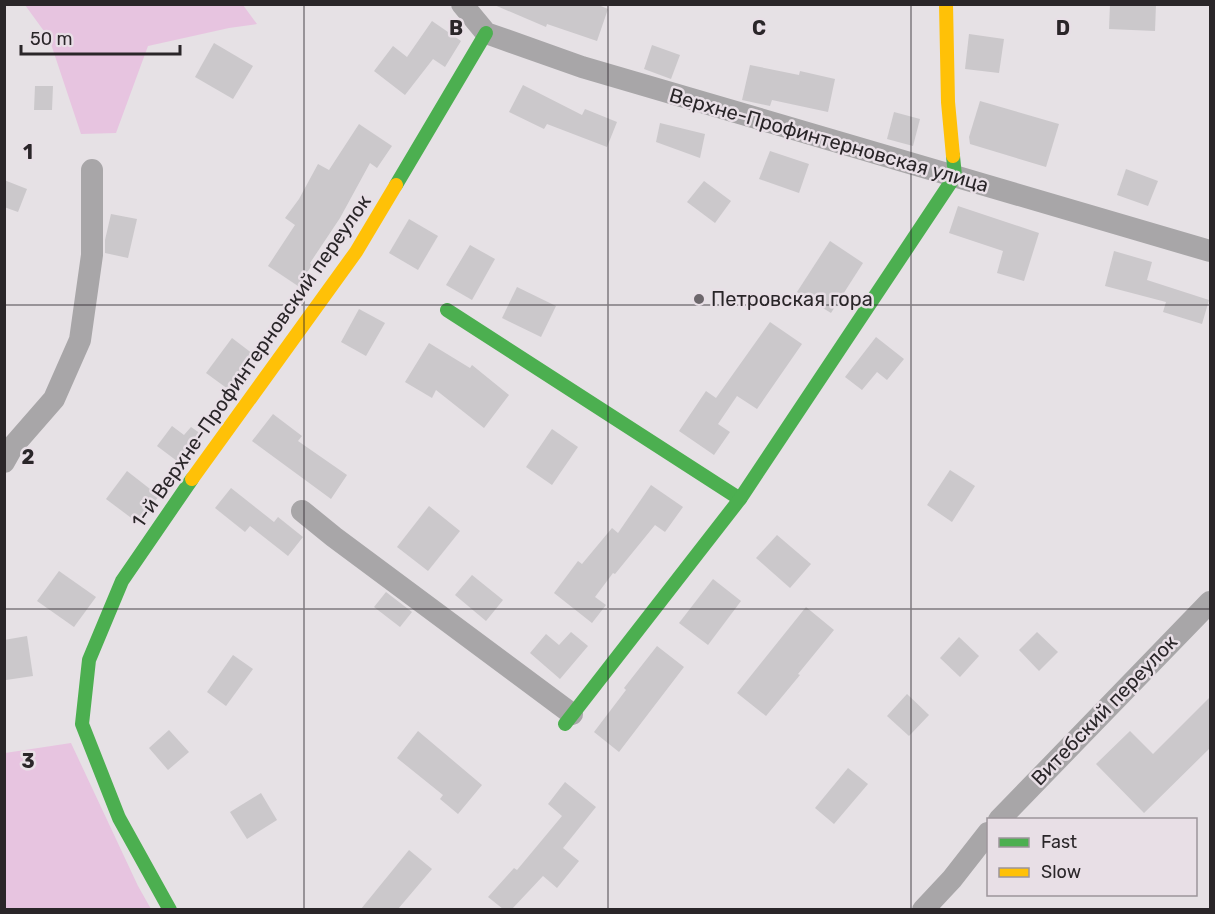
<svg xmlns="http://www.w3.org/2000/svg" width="1215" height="914" font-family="Rubik,sans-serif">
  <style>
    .green { fill: #e7c4e0 }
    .building { fill: #cbc8cb }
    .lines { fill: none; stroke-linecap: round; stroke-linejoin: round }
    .street { stroke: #a8a6a8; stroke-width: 22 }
    .fast { stroke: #4caf50; stroke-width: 14 }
    .slow { stroke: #ffc107; stroke-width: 14 }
    .grid { fill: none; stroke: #2a2629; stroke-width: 1.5; stroke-opacity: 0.55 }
    .poi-dot { fill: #6c676b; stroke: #e8dfe6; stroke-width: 2 }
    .labels { text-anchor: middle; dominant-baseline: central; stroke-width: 5; stroke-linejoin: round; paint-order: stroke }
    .street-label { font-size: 20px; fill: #2a2629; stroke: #e8dfe6 }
    .poi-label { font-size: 20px; fill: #2a2629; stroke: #e8dfe6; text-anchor: start }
    .grid-label { font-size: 20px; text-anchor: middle; font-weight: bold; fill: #2a2629; stroke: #e8dfe6; stroke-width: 5; stroke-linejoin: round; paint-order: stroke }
  </style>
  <rect width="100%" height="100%" fill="#e6e1e5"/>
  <g class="green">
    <path d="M25,5H243L257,24L229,28L148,46L116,133L81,134L49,38Z"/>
    <path d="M71,743L138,886L151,909L5,910V753Z"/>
  </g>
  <g class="building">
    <path d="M492,4H596L608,9L597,41L547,24L546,27Z"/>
    <path d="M1110,4H1156L1155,31L1109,29Z"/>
    <path d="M432,21L461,41L445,67L433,59L405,95L374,71L393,46L407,57Z"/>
    <path d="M969,34L1004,39L999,73L965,69Z"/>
    <path d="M214,43L253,66L233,99L195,77Z"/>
    <path d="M652,45L680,55L671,79L644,69Z"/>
    <path d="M750,65L799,75L800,71L835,79L828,112L772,100L770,106L742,100Z"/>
    <path d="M523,85L582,115L585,109L617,122L607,147L547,124L544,129L509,112Z"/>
    <path d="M35,86H53L52,110H34Z"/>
    <path d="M980,101L1059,124L1046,167L970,144L969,137Z"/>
    <path d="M894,112L920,119L913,146L887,139Z"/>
    <path d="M660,123L705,134L700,158L656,142Z"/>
    <path d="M359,124L392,146L377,168L370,163L340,218L310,263L312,265L298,286L268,266L295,225L285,218L299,199L318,164L329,170Z"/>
    <path d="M770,151L809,164L799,193L759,179Z"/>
    <path d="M1126,169L1158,181L1148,206L1117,195Z"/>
    <path d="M4,180L27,189L18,212L4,207Z"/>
    <path d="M704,181L731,201L715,223L687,202Z"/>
    <path d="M958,206L1039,233L1024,281L997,273L1003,251L949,233Z"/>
    <path d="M111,214L137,219L128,258L105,253V240Z"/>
    <path d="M409,219L438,236L418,270L389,253Z"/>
    <path d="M830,241L863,263L831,313L797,292Z"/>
    <path d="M470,245L495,259L472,300L446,285Z"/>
    <path d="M1114,251L1152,262L1147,280L1209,300L1202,324L1163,312L1166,302L1105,286Z"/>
    <path d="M517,287L556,306L541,337L502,318Z"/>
    <path d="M359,309L385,323L366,356L341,342Z"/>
    <path d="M770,322L802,344L757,409L737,396L718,424L730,432L714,455L679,431L706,391L716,398Z"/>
    <path d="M876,337L904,359L887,380L877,372L862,390L845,377Z"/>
    <path d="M232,338L257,357L232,392L206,373Z"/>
    <path d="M429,343L470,368L472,365L509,395L484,428L436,390L432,398L405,382Z"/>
    <path d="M273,414L302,436L298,441L347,475L331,499L252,441Z"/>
    <path d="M172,426L184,435L191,427L201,434L181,464L157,446Z"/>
    <path d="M552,429L578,447L552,485L526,467Z"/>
    <path d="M950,470L975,486L952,522L927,505Z"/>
    <path d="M127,471L159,496L138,523L106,499Z"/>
    <path d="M651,485L683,507L665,532L655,525L615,574L613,573L595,597L606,605L592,623L554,593L578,561L582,564L612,528L618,533Z"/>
    <path d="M231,488L274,522L278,517L303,537L288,556L250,526L245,532L215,508Z"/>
    <path d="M429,506L460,531L428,571L397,547Z"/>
    <path d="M777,535L811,564L790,588L756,558Z"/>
    <path d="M59,571L96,597L74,627L37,601Z"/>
    <path d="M472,575L503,600L486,621L455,595Z"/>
    <path d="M713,579L741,601L708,645L679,623Z"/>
    <path d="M386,592L412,612L400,627L374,607Z"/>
    <path d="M806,607L834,630L798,674L800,675L766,716L737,693Z"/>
    <path d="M571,632L588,646L560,679L530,653L546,634L559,645Z"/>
    <path d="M1037,632L1058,652L1039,671L1019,650Z"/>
    <path d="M27,636L33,676L6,680L4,640Z"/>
    <path d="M959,637L979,656L960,677L940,658Z"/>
    <path d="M657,646L684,667L619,752L594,732L626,690L624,688Z"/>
    <path d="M233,655L253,669L226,706L207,692Z"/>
    <path d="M907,694L929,715L909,736L887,716Z"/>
    <path d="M1210,697V748L1144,813L1096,764L1130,731L1153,754Z"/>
    <path d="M169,730L189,752L168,770L149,748Z"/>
    <path d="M418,731L482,785L458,814L440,799L443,795L397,758Z"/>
    <path d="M848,768L868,784L834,824L815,808Z"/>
    <path d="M565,782L596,807L563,848L579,861L557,888L543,876L512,909H503L488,897L514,868L517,870L562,816L548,804Z"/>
    <path d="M261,793L277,820L247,839L230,812Z"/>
    <path d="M409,850L432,869L398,909H361Z"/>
  </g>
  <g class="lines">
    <g class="street">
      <path d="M462,4L486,33L582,67L1210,251"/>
      <path d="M4,462L13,446L54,399L80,340L92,255V170"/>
      <path d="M302,511L334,537L572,714"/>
      <path d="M999,820L1210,602"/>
      <path d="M923,910L952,879L988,833"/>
    </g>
    <g class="fast">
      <path d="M396,185L486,33"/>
      <path d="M447,310L740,499"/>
      <path d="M565,724L740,499L955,176L953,156"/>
      <path d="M170,910L119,818L82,724L89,660L122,581L192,479"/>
    </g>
    <g class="slow">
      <path d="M946,4L948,102L953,156"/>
      <path d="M192,479L356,252L396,185"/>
    </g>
  </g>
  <path class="grid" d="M304,4V910M608,4V910M911,4V910M4,305H1210M4,609H1210"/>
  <circle class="poi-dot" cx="699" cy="299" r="6"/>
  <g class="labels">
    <g class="street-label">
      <text transform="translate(829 140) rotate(16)">Верхне-Профинтерновская улица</text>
      <text transform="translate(251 361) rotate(-55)">1-й Верхне-Профинтерновский переулок</text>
      <text transform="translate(1104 710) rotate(-46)">Витебский переулок</text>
    </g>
    <g class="poi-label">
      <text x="711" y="299">Петровская гора</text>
    </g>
  </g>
  <g class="grid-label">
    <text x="456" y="35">B</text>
    <text x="759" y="35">C</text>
    <text x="1063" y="35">D</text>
    <text x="28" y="159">1</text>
    <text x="28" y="464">2</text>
    <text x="28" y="768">3</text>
  </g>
  <rect width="1215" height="914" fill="none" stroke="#2a2629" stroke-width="12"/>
  <rect x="987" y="818" width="210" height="78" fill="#e8dfe6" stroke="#9c959a" stroke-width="1.5"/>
  <rect x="999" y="838" width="30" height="9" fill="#4caf50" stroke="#9c959a" stroke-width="1.5"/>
  <text x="1041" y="848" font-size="18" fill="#2a2629">Fast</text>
  <rect x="999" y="868" width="30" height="9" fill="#ffc107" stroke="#9c959a" stroke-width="1.5"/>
  <text x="1041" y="878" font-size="18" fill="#2a2629">Slow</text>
  <path d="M21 45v9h159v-9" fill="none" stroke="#2a2629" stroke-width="3"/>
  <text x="30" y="45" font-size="18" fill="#2a2629" stroke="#e8dfe6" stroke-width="4.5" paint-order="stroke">50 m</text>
</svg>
